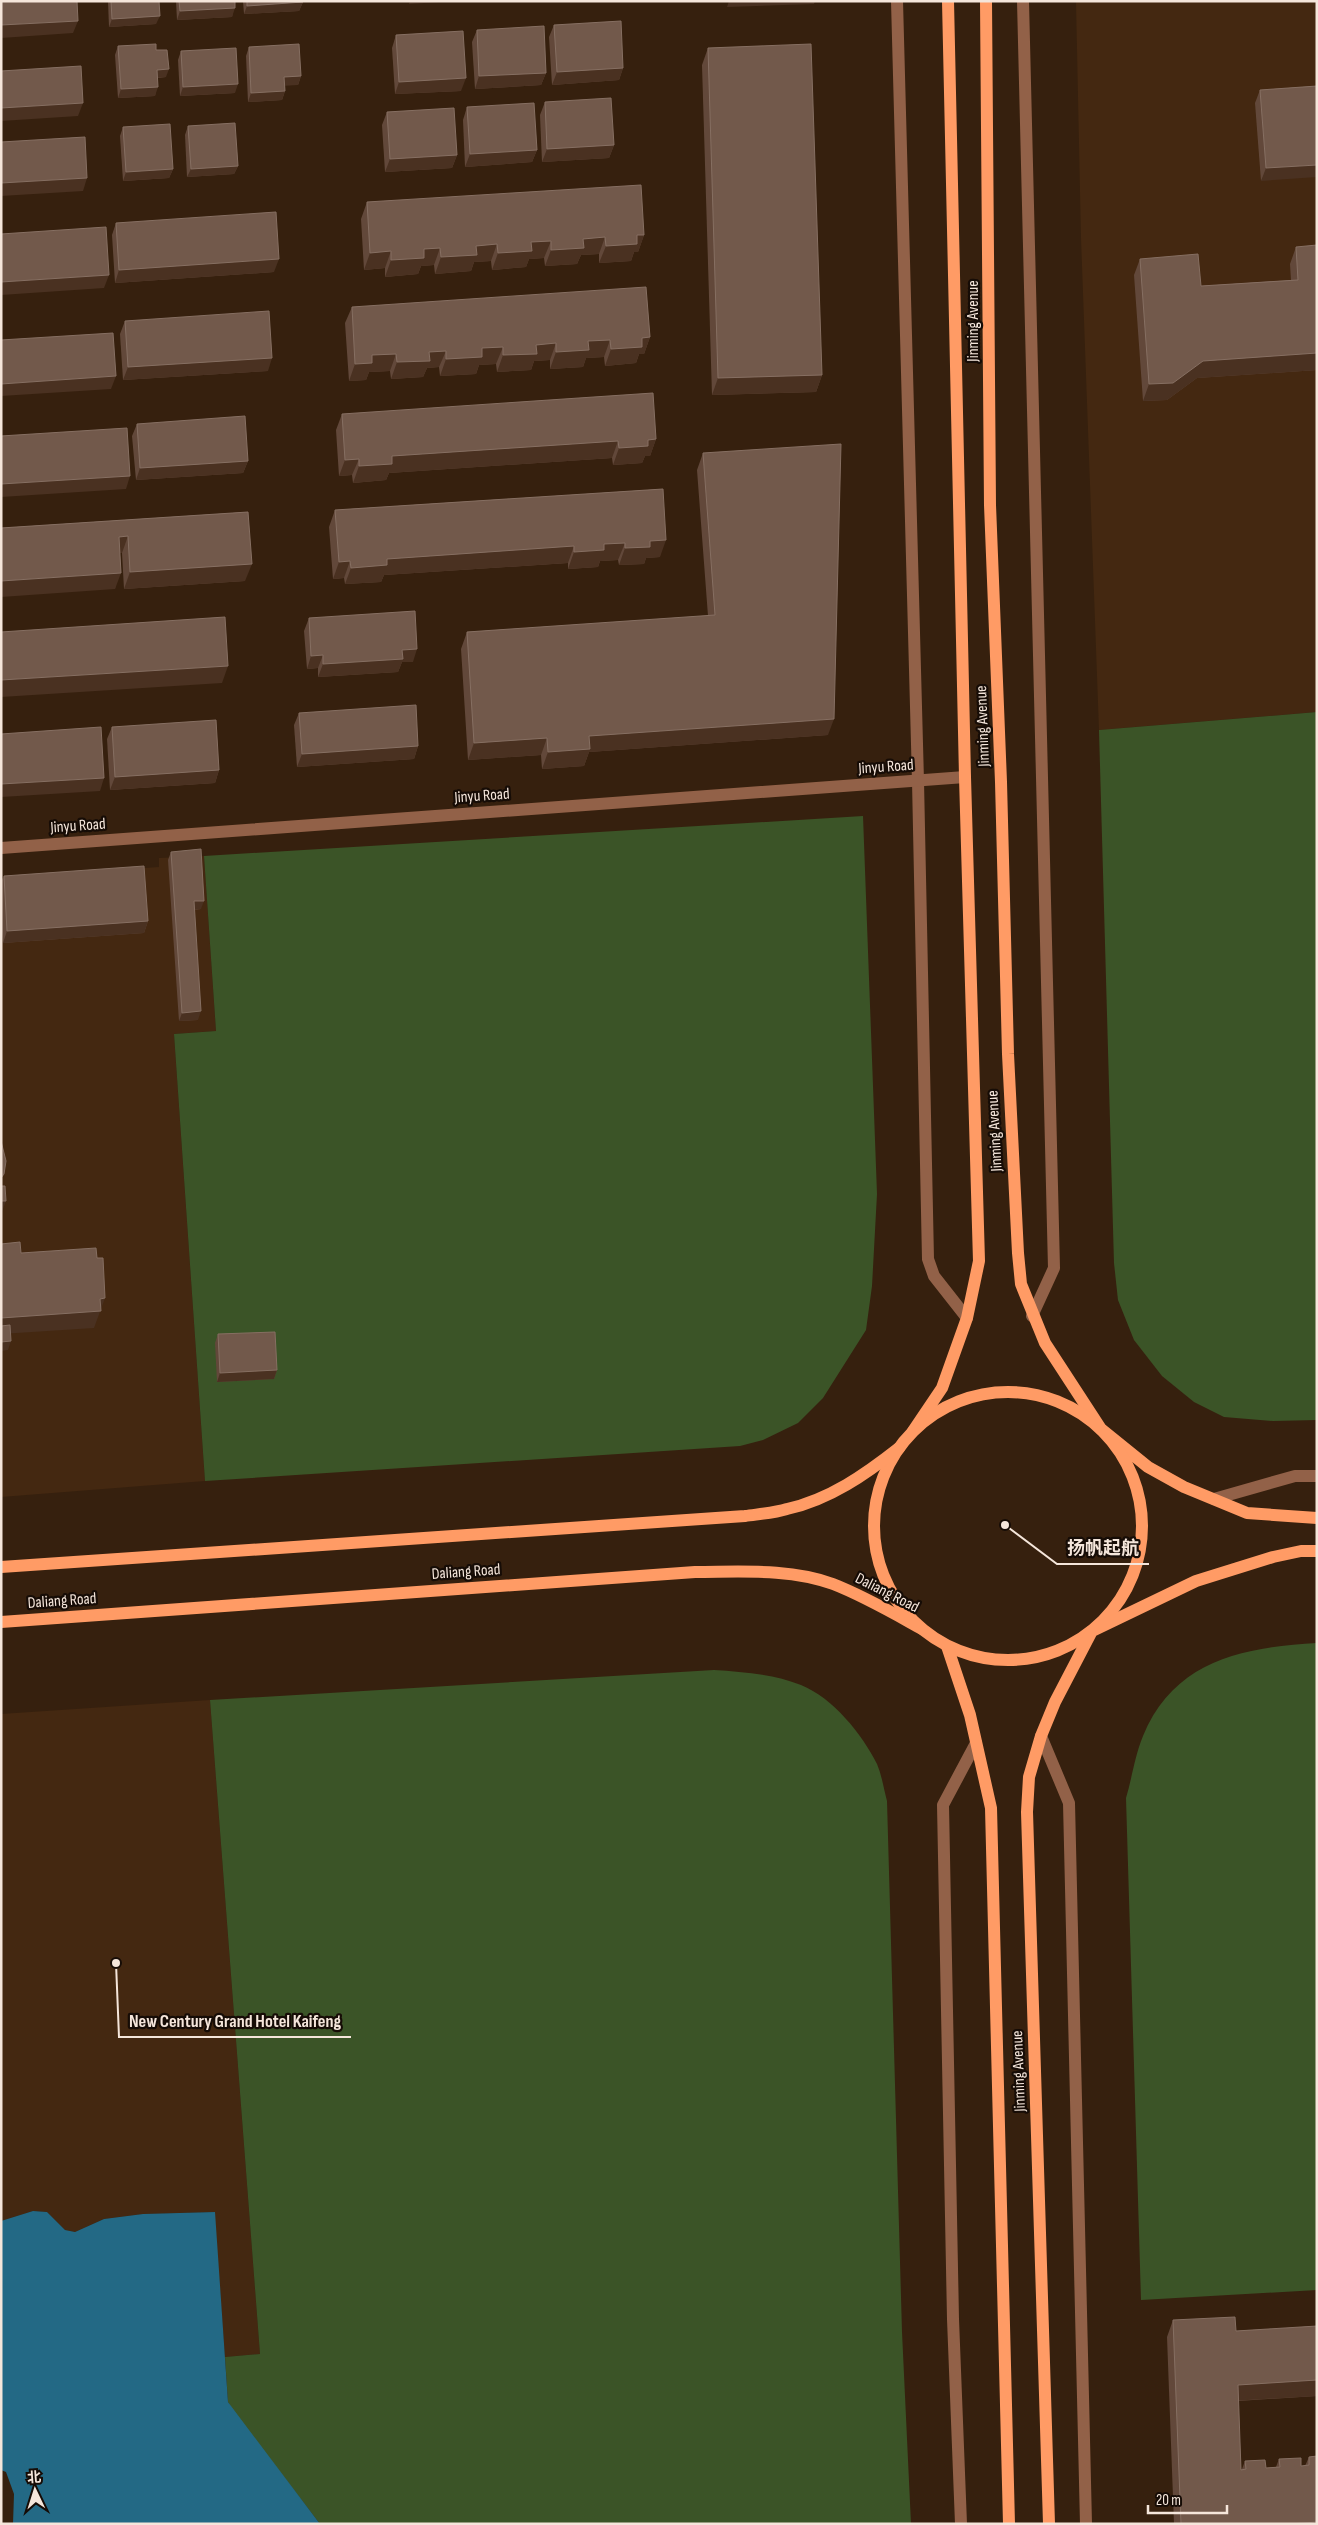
<svg xmlns="http://www.w3.org/2000/svg" width="1318" height="2525" font-family="'Sofia Sans Condensed','Noto Sans SC',sans-serif">
  <style>
    .built { fill: #442811 }
    .green { fill: #3b5427 }
    .water { fill: #236985 }
    .lines { fill: none; stroke-linecap: round; stroke-linejoin: round }
    .minor { stroke: #926148; stroke-width: 12 }
    .major { stroke: #ff9b65; stroke-width: 12 }
    .wall { fill: #62483a }
    .shaded-wall { fill: #4a3121 }
    .building { fill: #72594b; stroke: #866f62 }
    .labels { text-anchor: middle; dominant-baseline: central; stroke-width: 4.5; stroke-linejoin: round; paint-order: stroke }
    .street-label { font-size: 16px; fill: #f5e6db; stroke: #160c06 }
    .leader { fill: none; stroke: #f5e6db; stroke-width: 2 }
    .callout-dot { fill: #f5e6db; stroke: #160c06; stroke-width: 2 }
    .callout-label { font-size: 18px; text-anchor: middle; font-weight: bold; fill: #f5e6db; stroke: #160c06; stroke-width: 4.5; stroke-linejoin: round; paint-order: stroke }
  </style>
  <rect width="100%" height="100%" fill="#36200e"/>
  <g class="built">
    <path d="M1076,1H1317V712L1099,730L1081,238Z"/>
    <path d="M204,856L216,1031L174,1034L205,1481L1,1497V878L159,867V858Z"/>
    <path d="M210,1700L260,2354L225,2357L214,2212L143,2214L104,2219L75,2232L65,2230L47,2212L33,2211L1,2221V1714Z"/>
  </g>
  <g class="green">
    <path d="M1317,712V1420L1273,1421L1224,1417L1194,1402L1162,1376L1134,1340L1118,1300L1114,1263L1099,730Z"/>
    <path d="M863,816L877,1194L872,1286L866,1330L823,1398L798,1423L763,1440L740,1446L205,1481L174,1034L216,1031L204,856Z"/>
    <path d="M1317,1643V2290L1141,2300L1126,1798C1132,1778 1135,1755 1143,1736C1174,1660 1244,1647 1317,1643Z"/>
    <path d="M714,1670C743,1672 774,1674 801,1685C833,1698 862,1734 877,1764C882,1776 884,1790 887,1801L902,2332L911,2524H320L234,2412L228,2402L225,2357L260,2354L210,1700Z"/>
  </g>
  <path class="water" d="M33,2211L47,2212L65,2230L75,2232L104,2219L143,2214L215,2212L228,2402L320,2524H13L14,2494L6,2472L1,2470V2221Z"/>
  <g class="lines">
    <g class="minor">
      <path d="M897,1L918,781L928,1259L934,1276L967,1318"/>
      <path d="M1023,1L1054,1268L1032,1316"/>
      <path d="M1,848L965,777"/>
      <path d="M1214,1499L1295,1476H1317"/>
      <path d="M1041,1736L1069,1803L1086,2524"/>
      <path d="M961,2524L953,2319L943,1805L976,1743"/>
    </g>
    <g class="major">
      <path d="M986,1L990,505L1001,782L1008,1054L1018,1253L1021,1284L1045,1343L1101,1429L1148,1467L1184,1487L1247,1513L1317,1518"/>
      <circle cx="1008" cy="1526" r="134"/>
      <path d="M913,1431L942,1388L967,1318L979,1261L965,777L948,1"/>
      <path d="M1,1567L745,1516C759,1514 774,1513 787,1509C829,1500 866,1474 899,1448"/>
      <path d="M1,1622L695,1572C740,1572 790,1568 833,1584C864,1596 893,1613 922,1629"/>
      <path d="M947,1646L970,1715L991,1808L1009,2524"/>
      <path d="M1049,2524L1027,1812L1029,1777L1041,1736L1055,1702L1092,1631L1196,1581L1273,1557L1301,1551H1317"/>
    </g>
  </g>
  <g class="wall">
    <path d="M108,1H159L156,24L109,27Z"/>
    <path d="M176,1H235L232,17L177,20Z"/>
    <path d="M243,1H302L303,2L299,11L244,14Z"/>
    <path d="M554,25L623,68L619,80L552,85L549,37Z"/>
    <path d="M477,30L546,73L541,85L475,89L472,42Z"/>
    <path d="M396,35L461,91L395,94L392,48Z"/>
    <path d="M118,46L156,50L166,77L158,78L155,96L118,98L115,55Z"/>
    <path d="M249,47L301,76L298,85H285V91L282,100L248,102L246,56Z"/>
    <path d="M708,48L822,375L816,392L712,395L702,65Z"/>
    <path d="M181,51L235,93L180,96L178,60Z"/>
    <path d="M1317,86L1261,181L1255,103L1260,90Z"/>
    <path d="M545,102L614,145L609,158L542,162L540,115Z"/>
    <path d="M467,107L537,150L532,162L465,167L463,120Z"/>
    <path d="M387,112L457,155L452,168L385,172L382,125Z"/>
    <path d="M188,126L238,166L234,174L187,177L185,135Z"/>
    <path d="M123,127L173,169L169,178L123,181L120,136Z"/>
    <path d="M367,202L644,235L638,252H634L631,261L599,263V254L581,255L577,264L545,266L544,258L529,259L526,267L492,270L491,261L474,262L471,271L435,274L434,265L421,266L418,274L385,277V268L364,270L361,219Z"/>
    <path d="M116,223L274,272L115,283L112,235Z"/>
    <path d="M1296,247L1317,370L1197,378L1167,400L1143,401L1134,275L1140,259L1201,286L1291,280L1290,264Z"/>
    <path d="M352,307L650,337L644,354H639L636,363L605,366L604,357L586,358L583,367L550,369V360L534,361L531,370L497,372L496,364L479,365L476,374L440,376L439,367L427,368L423,377L391,379L390,371L369,372L366,380L349,381L345,323Z"/>
    <path d="M125,321L268,371L123,380L120,334Z"/>
    <path d="M342,414L656,439L650,456H645L642,463L613,465L612,458L389,473L386,480L353,483L352,475L339,476L336,430Z"/>
    <path d="M137,424L248,461L243,473L136,480L132,436Z"/>
    <path d="M703,453L828,735L589,752L584,766L542,769L541,755L468,760L461,649L467,632L708,616L697,470Z"/>
    <path d="M663,489L660,557L646,558L644,564L619,565L618,560L600,561L598,567L568,569V563L384,575L381,582L345,584L344,578L333,579L329,527L335,510Z"/>
    <path d="M248,512L245,581L124,589L122,553H120L115,589L1,528Z"/>
    <path d="M309,618L413,662H402L398,672L318,677V668L307,669L304,631Z"/>
    <path d="M299,713L418,746L414,759L297,767L294,725Z"/>
    <path d="M112,727L219,770L215,783L110,790L107,739Z"/>
    <path d="M171,852L201,909L194,910L198,1020L179,1021L168,860Z"/>
    <path d="M4,876L148,921L144,933L3,943L1,922V882Z"/>
    <path d="M218,1334L277,1370L274,1379L217,1382L215,1343Z"/>
    <path d="M1173,2320L1236,2331L1317,2326V2396L1238,2401L1241,2470L1242,2469L1245,2461L1266,2468L1276,2467L1279,2459L1301,2466H1305L1309,2457L1317,2524H1174L1167,2337Z"/>
  </g>
  <g class="shaded-wall">
    <path d="M410,1H456L409,4Z"/>
    <path d="M729,1H815L814,4L727,7Z"/>
    <path d="M303,2L299,11L244,14L247,6Z"/>
    <path d="M235,8L232,17L177,20L180,11Z"/>
    <path d="M160,16L156,24L109,27L112,19Z"/>
    <path d="M78,21L73,33L1,38V25Z"/>
    <path d="M623,68L619,80L552,85L557,72Z"/>
    <path d="M169,69L166,77L154,78L157,70Z"/>
    <path d="M546,73L541,85L475,89L479,76Z"/>
    <path d="M301,76L298,85L281,86L284,77Z"/>
    <path d="M466,78L461,91L395,94L399,82Z"/>
    <path d="M238,84L235,93L180,96L183,87Z"/>
    <path d="M158,87L155,96L118,98L121,89Z"/>
    <path d="M285,91L282,100L248,102L251,93Z"/>
    <path d="M83,103L78,116L1,121V108Z"/>
    <path d="M614,145L609,158L542,162L547,149Z"/>
    <path d="M537,150L532,162L465,167L470,154Z"/>
    <path d="M457,155L452,168L385,172L390,159Z"/>
    <path d="M1317,165V177L1261,181L1266,168Z"/>
    <path d="M238,166L234,174L187,177L191,169Z"/>
    <path d="M173,169L169,178L123,181L126,172Z"/>
    <path d="M87,178L83,191L1,196V183Z"/>
    <path d="M637,235H644L638,252H634L631,261L599,263L606,246Z"/>
    <path d="M605,237L599,254L581,255L577,264L545,266L551,250L583,239Z"/>
    <path d="M551,241L544,258L529,259L526,267L492,270L498,253L531,242Z"/>
    <path d="M497,244L491,261L474,262L471,271L435,274L441,257L476,246Z"/>
    <path d="M440,248L434,265L421,266L418,274L385,277L391,260L424,249Z"/>
    <path d="M391,251L385,268L364,270L370,253Z"/>
    <path d="M279,259L274,272L115,283L119,270Z"/>
    <path d="M109,275L104,288L1,295V282Z"/>
    <path d="M650,337L644,354H639L636,363L605,366L611,349L642,338Z"/>
    <path d="M610,340L604,357L586,358L583,367L550,369L556,352L588,341Z"/>
    <path d="M556,343L550,360L534,361L531,370L497,372L503,355L536,345Z"/>
    <path d="M503,347L496,364L479,365L476,374L440,376L446,359L482,348Z"/>
    <path d="M446,351L439,367L427,368L423,377L391,379L397,362L429,352Z"/>
    <path d="M1317,353V370L1197,378L1167,400L1143,401L1149,384L1203,361Z"/>
    <path d="M396,354L390,371L369,372L366,380L349,381L355,364L372,355Z"/>
    <path d="M272,358L268,371L123,380L128,367Z"/>
    <path d="M822,375L816,392L712,395L718,378Z"/>
    <path d="M116,376L111,389L1,396V384Z"/>
    <path d="M656,439L650,456H645L642,463L613,465L619,448L648,440Z"/>
    <path d="M618,441L612,458L389,473L386,480L353,483L359,466L392,456Z"/>
    <path d="M359,459L352,475L339,476L345,460Z"/>
    <path d="M248,461L243,473L136,480L140,468Z"/>
    <path d="M130,476L126,489L1,497V484Z"/>
    <path d="M128,536L122,553L113,554L119,537Z"/>
    <path d="M666,540L660,557L646,558L644,564L619,565L625,548L650,541Z"/>
    <path d="M625,543L618,560L600,561L598,567L568,569L574,552L604,544Z"/>
    <path d="M574,546L568,563L384,575L381,582L345,584L351,568L387,559Z"/>
    <path d="M350,561L344,578L333,579L339,562Z"/>
    <path d="M252,564L245,581L124,589L130,572Z"/>
    <path d="M121,573L115,589L1,597V581Z"/>
    <path d="M417,649L413,662H402L398,672L318,677L323,664L402,650Z"/>
    <path d="M323,655L318,668L307,669L311,656Z"/>
    <path d="M228,666L222,683L1,697V680Z"/>
    <path d="M834,719L828,735L589,752L584,766L542,769L548,752L589,736Z"/>
    <path d="M547,738L541,755L468,760L474,743Z"/>
    <path d="M418,746L414,759L297,767L302,754Z"/>
    <path d="M219,770L215,783L110,790L115,777Z"/>
    <path d="M104,778L100,791L1,797V784Z"/>
    <path d="M194,901H204L201,909L191,910Z"/>
    <path d="M148,921L144,933L3,943L7,931Z"/>
    <path d="M201,1011L198,1020L179,1021L182,1013Z"/>
    <path d="M1,1201H6L1,1214Z"/>
    <path d="M105,1298L94,1328L1,1334V1318L100,1299Z"/>
    <path d="M11,1341L8,1350L1,1351V1342Z"/>
    <path d="M277,1370L274,1379L217,1382L220,1373Z"/>
    <path d="M1317,2380V2396L1231,2401L1238,2385Z"/>
    <path d="M1317,2522V2524H1289Z"/>
  </g>
  <g class="building">
    <path d="M1,1H77L78,21L1,25Z"/>
    <path d="M111,1H159L160,16L112,19Z"/>
    <path d="M179,1H235V8L180,11Z"/>
    <path d="M247,1H302L303,2L247,6Z"/>
    <path d="M621,21L623,68L557,72L554,25Z"/>
    <path d="M544,26L546,73L479,76L477,30Z"/>
    <path d="M463,31L466,78L399,82L396,35Z"/>
    <path d="M156,44V50H167L169,69L157,70L158,87L121,89L118,46Z"/>
    <path d="M299,44L301,76L284,77L285,91L251,93L249,47Z"/>
    <path d="M811,44L822,375L718,378L708,48Z"/>
    <path d="M236,48L238,84L183,87L181,51Z"/>
    <path d="M81,66L83,103L1,108V71Z"/>
    <path d="M1317,86V165L1266,168L1260,90Z"/>
    <path d="M611,98L614,145L547,149L545,102Z"/>
    <path d="M534,103L537,150L470,154L467,107Z"/>
    <path d="M454,108L457,155L390,159L387,112Z"/>
    <path d="M235,123L238,166L191,169L188,126Z"/>
    <path d="M170,124L173,169L126,172L123,127Z"/>
    <path d="M85,137L87,178L1,183V142Z"/>
    <path d="M641,185L644,235H637V244L606,246L605,237L583,239L584,248L551,250V241L531,242L532,251L498,253L497,244L476,246L477,255L441,257L440,248L424,249V258L391,260V251L370,253L367,202Z"/>
    <path d="M276,212L279,259L119,270L116,223Z"/>
    <path d="M106,227L109,275L1,282V234Z"/>
    <path d="M1317,245V353L1203,361L1173,383L1149,384L1140,259L1198,254L1201,286L1298,280L1296,247Z"/>
    <path d="M646,287L650,337L642,338V347L611,349L610,340L588,341L589,350L556,352V343L536,345L537,354L503,355V347L482,348V357L446,359V351L429,352L430,361L397,362L396,354L372,355V363L355,364L352,307Z"/>
    <path d="M269,311L272,358L128,367L125,321Z"/>
    <path d="M113,333L116,376L1,384V340Z"/>
    <path d="M653,393L656,439L648,440V446L619,448L618,441L392,456V464L359,466V459L345,460L342,414Z"/>
    <path d="M245,416L248,461L140,468L137,424Z"/>
    <path d="M127,428L130,476L1,484V436Z"/>
    <path d="M841,444L834,719L589,736L590,749L548,752L547,738L474,743L467,632L715,615L703,453Z"/>
    <path d="M663,489L666,540L650,541V547L625,548V543L604,544V550L574,552V546L387,559V565L351,568L350,561L339,562L335,510Z"/>
    <path d="M248,512L252,564L130,572L128,536L119,537L121,573L1,581V528Z"/>
    <path d="M415,611L417,649L402,650L403,659L323,664V655L311,656L309,618Z"/>
    <path d="M225,617L228,666L1,680V632Z"/>
    <path d="M416,705L418,746L302,754L299,713Z"/>
    <path d="M216,720L219,770L115,777L112,727Z"/>
    <path d="M101,727L104,778L1,784V734Z"/>
    <path d="M201,849L204,901H194L201,1011L182,1013L171,852Z"/>
    <path d="M144,866L148,921L7,931L4,876Z"/>
    <path d="M1,1141L6,1161L4,1174L1,1178Z"/>
    <path d="M1,1186H5L6,1201H1Z"/>
    <path d="M20,1242L21,1253L96,1248L97,1258H103L105,1298L100,1299L101,1311L1,1318V1244Z"/>
    <path d="M10,1325L11,1341L1,1342V1326Z"/>
    <path d="M275,1332L277,1370L220,1373L218,1334Z"/>
    <path d="M1235,2317L1236,2331L1317,2326V2380L1238,2385L1241,2470L1246,2469L1245,2461L1265,2460L1266,2468L1280,2467L1279,2459L1301,2458V2466L1309,2465V2457L1317,2456V2522L1289,2524H1181L1173,2320Z"/>
  </g>
  <g class="labels">
    <g class="street-label">
      <text transform="translate(973 321) rotate(-90)">Jinming Avenue</text>
      <text transform="translate(983 726) rotate(-92)">Jinming Avenue</text>
      <text transform="translate(886 767) rotate(-4)">Jinyu Road</text>
      <text transform="translate(482 796) rotate(-4)">Jinyu Road</text>
      <text transform="translate(78 826) rotate(-4)">Jinyu Road</text>
      <text transform="translate(995 1131) rotate(-93)">Jinming Avenue</text>
      <text transform="translate(466 1572) rotate(-4)">Daliang Road</text>
      <text transform="translate(887 1593) rotate(27)">Daliang Road</text>
      <text transform="translate(62 1601) rotate(-4)">Daliang Road</text>
      <text transform="translate(1019 2071) rotate(-92)">Jinming Avenue</text>
    </g>
  </g>
  <path class="leader" d="M1005 1525L1057 1564H1149M116 1963L119 2037H351"/>
  <g class="callout-dot">
    <circle cx="1005" cy="1525" r="5"/>
    <circle cx="116" cy="1963" r="5"/>
  </g>
  <g class="callout-label">
    <text x="1103" y="1554">扬帆起航</text>
    <text x="235" y="2027">New Century Grand Hotel Kaifeng</text>
  </g>
  <rect width="1318" height="2525" fill="none" stroke="#f5e6db" stroke-width="5"/>
  <g transform="translate(35 2490) rotate(356)" stroke="#160c06" stroke-width="4" paint-order="stroke">
  <path d="M0-4L9 19L0 12L-9 19Z" fill="#f5e6db"/>
  <text y="-8" font-size="14" font-weight="bold" text-anchor="middle" fill="#f5e6db">北</text>
  </g>
  <path d="M1148 2505v8h79v-8" fill="none" stroke="#f5e6db" stroke-width="2.5"/>
  <text x="1156" y="2505" font-size="15" fill="#f5e6db" stroke="#160c06" stroke-width="4" paint-order="stroke">20 m</text>
</svg>
